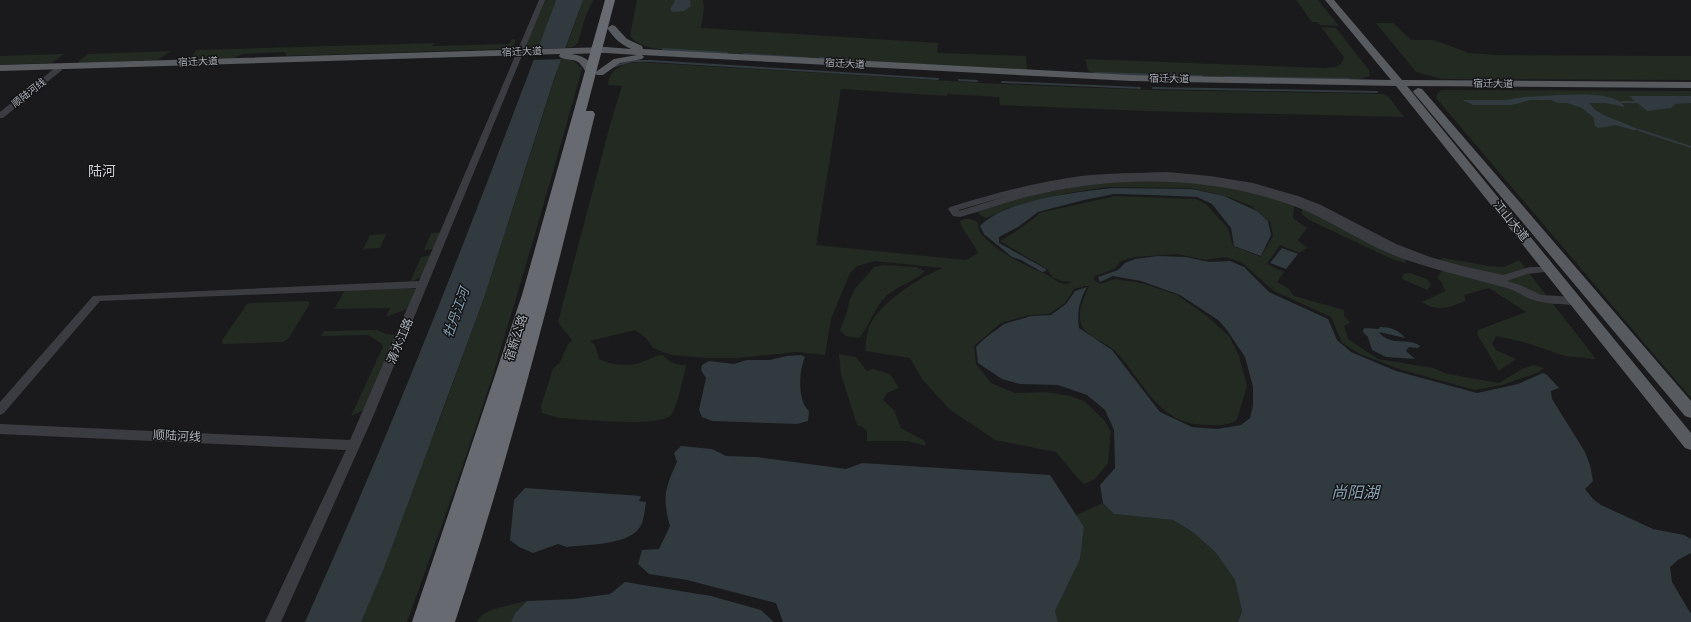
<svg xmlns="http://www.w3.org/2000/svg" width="1691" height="622" font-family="'Alegreya Sans','Noto Sans SC',sans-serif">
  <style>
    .green { fill: #222a22 }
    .water { fill: #303a3f }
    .pier { fill: #1a1a1c }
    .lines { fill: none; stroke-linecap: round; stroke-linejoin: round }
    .stream { stroke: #303a3f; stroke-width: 2 }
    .minor { fill: #3b3c41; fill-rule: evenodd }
    .major { fill: #575a5f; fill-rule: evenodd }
    .highway { fill: #676b71; fill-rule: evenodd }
    .labels { text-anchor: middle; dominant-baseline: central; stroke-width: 3; stroke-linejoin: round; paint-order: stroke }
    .far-street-label { font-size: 10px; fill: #adb3bb; stroke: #151517 }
    .street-label { font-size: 12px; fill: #adb3bb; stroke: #151517 }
    .water-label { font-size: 13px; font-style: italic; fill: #87a3b3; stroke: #151517 }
    .quarter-label { font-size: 14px; fill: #ced1d7; stroke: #151517 }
    .near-water-label { font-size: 16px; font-style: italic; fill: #87a3b3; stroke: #151517 }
  </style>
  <rect width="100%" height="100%" fill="#1a1a1c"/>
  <g class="green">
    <path d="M544,0H556L538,49H524Z"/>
    <path d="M583,0H593L585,18L578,43L573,47L566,48Z"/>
    <path d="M637,0H703L704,8L701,28L938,43L937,53L1026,56L1027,71L697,53L698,50C677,49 645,54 630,36Z"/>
    <path d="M1296,0H1318L1339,26L1320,25L1317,22H1312Z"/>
    <path d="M1376,23H1393L1411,40H1434L1469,53L1496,55L1691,56V80L1442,79L1416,72Z"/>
    <path d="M1321,27L1336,28L1369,70L1370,76L1357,80L1092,74L1088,70L1085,59L1325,68L1335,67L1341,64L1344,57Z"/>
    <path d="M512,39L516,40L513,46L504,49L286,56V53L283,52L242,54L234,58L191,59L196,50L434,43L432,46L509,44Z"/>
    <path d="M171,51L157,60L79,63V61L88,54Z"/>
    <path d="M64,54L52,63L0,65V56Z"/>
    <path d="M561,59H572L582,69L581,73C557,158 533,243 507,328C478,427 442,525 407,622H357L437,426L484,298Z"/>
    <path d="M637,62L1000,84L1151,90L1383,94L1388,96L1404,117L1147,111L1000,105L999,97L947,94V96L841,89L816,245L966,260L978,253C973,241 963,233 960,221C966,217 971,219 978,222C978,226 979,231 981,234C998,252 1020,263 1043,273C1054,277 1059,288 1073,282L1061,281L1052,277L1047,269L1000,241L1018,230L1037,216L1039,213L1115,196L1196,199L1206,204L1228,228L1233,246L1261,257L1273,236L1270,222L1251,206L1229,197L1191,188L1107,187L1068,193L1021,204L986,218L980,215L978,212C998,203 1018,198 1039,194C1102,180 1166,177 1230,187C1251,190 1273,199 1294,205L1293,218L1307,228L1298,240L1307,248L1299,253L1280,245L1267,264L1284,272L1277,282L1288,288L1294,296L1344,310V316L1350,322L1344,326L1348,339L1378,359L1433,368L1448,374L1499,383L1522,369L1534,365L1544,368L1537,373L1502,385L1475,390L1402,370L1360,354L1342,343L1331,317L1274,291L1241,262L1225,257L1206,260L1177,254L1135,257L1121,261L1114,269L1095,276L1094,280L1100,284L1115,279L1142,283L1177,295L1207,316L1229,336L1239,356L1247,386L1237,420C1228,426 1219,425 1208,425C1156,425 1145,381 1114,350C1106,343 1084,335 1081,324C1077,311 1084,298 1089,286H1085L1074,289L1065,303L1049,314L1029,315L1001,323L974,346L976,364L991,383L1015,393L1046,392L1070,396L1084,401L1105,421L1111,432L1108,463L1095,479L1084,484L1076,476L1056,452L995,440L949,409L922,379L910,358L865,351C866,344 866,336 868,330C874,306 921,276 943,268L875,261L857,266L850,273L831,319L825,355L797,352L738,358H705L671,355L653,348L646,338L635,330L590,341L595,345L599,359C610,365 630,367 642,362C650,359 655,355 663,355C670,363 676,365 686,365C684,375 677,408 671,415C660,428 578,419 559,418L542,413L541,406L553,369L560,362L568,344L572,340L558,322L610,125L622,86L608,85C609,69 622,64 637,62Z"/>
    <path d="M1442,90L1691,91V398L1436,98L1438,93Z"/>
    <path d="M1302,208L1405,259L1406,263L1394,260L1309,220L1302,214Z"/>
    <path d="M442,232L434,249L424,250L431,233Z"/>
    <path d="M386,234L380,248L363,249L370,235Z"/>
    <path d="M431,255L422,277L410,282L421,257Z"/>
    <path d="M1443,258L1489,266L1504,267L1519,260L1596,359L1565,356L1524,342L1496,336L1492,344L1496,350L1516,359L1499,371L1477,334L1478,330L1526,312L1489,288L1464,295L1466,301C1449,307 1439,313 1422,302L1445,291L1442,283L1437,277L1442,271L1436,263Z"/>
    <path d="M883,265L916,267L925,271C916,281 897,286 886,296C874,308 870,325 859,338L846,336L840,330L847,312L849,301L855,289L874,267Z"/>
    <path d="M1410,273L1427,279L1431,285L1427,290L1402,279L1403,274Z"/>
    <path d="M409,288L416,289L407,309L386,317L390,308L334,309L345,290Z"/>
    <path d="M306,301L309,302V305L288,339L283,342L222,344V340L247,304L252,303Z"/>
    <path d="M377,330L386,334L396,335L364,410L351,416L383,347L382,344L368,335L321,336L324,331Z"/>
    <path d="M839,354L856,357L867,371L873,369L890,374L899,388L887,393L883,400L894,410L901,428L925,441L926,446L908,441H867V432L863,427L857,425L841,374Z"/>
    <path d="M1103,503L1114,514L1173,520L1194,533L1216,553L1235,580L1242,611L1238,622H1058L1055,611L1080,559L1084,527L1076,515Z"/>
    <path d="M527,601L515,613L511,622H477C481,609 515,604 527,601Z"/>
  </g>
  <g class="water">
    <path d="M556,0H583L554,79L484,298L384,568L361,622H305C397,418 478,210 556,0Z"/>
    <path d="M674,0H690L691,6L684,11L672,12L670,9L675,1Z"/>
    <path d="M1558,95C1575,95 1614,91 1625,107L1605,103H1590C1595,116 1627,122 1639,130H1633L1616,125L1599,128L1595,126L1594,118L1582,108L1567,103H1558L1551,100H1531L1512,105H1473L1462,100H1505L1524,97Z"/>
    <path d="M1629,96H1691V103L1675,104L1671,108L1647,111Z"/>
    <path d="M1113,188L1192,189L1224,196L1257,211L1268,221L1271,235L1261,256L1234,246L1231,228L1212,204L1197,197L1152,195L1114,194L1084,200L1038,212L1018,227L999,237V243L1046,269V271L1042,272L1021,260L1012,257L984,234L980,226C1005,200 1077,192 1113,188Z"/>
    <path d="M1282,248L1298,254L1286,269L1270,263Z"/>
    <path d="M1158,256L1186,257L1209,262L1230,261L1244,267L1269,292L1328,319L1337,340L1351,352L1396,371L1477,393L1518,384L1543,373L1547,375L1559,388L1551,391L1552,399L1585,452L1590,465L1593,481L1585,489L1593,499L1601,505L1653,529L1684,535L1691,539V553L1678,560L1670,567L1672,582L1691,614V622H1238L1242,611L1235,580L1216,553L1194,533L1173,520L1114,514L1103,503L1100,485L1115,468L1114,430L1105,410L1087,395L1058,385L1020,384L1002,379L978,363L976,347L984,339L1004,324L1031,316L1051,315L1066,304L1075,291L1087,287C1079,301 1077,312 1079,328L1112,350L1160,412L1192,427L1217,429L1241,425L1250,418L1253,405V387L1245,357L1227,330L1218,320L1180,295L1141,281L1113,276L1100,282L1098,277L1118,270L1125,263L1135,259Z"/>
    <path d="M1380,327C1390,327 1399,330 1405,338L1379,332C1389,347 1410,337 1420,346L1418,348L1409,347L1406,351L1415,359L1386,357L1372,350L1368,337L1363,332V330L1365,328L1379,329Z"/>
    <path d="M801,355L805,357C799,370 797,401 809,411L808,421L797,424L712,421L702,417L699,410L706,378L701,370L702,365L709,361L734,364L747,360H770L787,356Z"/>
    <path d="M681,446L712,449L726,456L756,457L846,469L862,463L1050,475L1084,527L1080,559L1055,611L1058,622H783L776,603L687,580L649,574L638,564L642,550L659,549L670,526C662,497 665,488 677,462L674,453Z"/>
    <path d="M525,488L641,496L639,501L646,502C645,509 644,517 642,523C634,546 587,544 567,547L558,544L533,553L519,547L510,540L514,500Z"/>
    <path d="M625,582L711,596L761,610L774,622H511L515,613L527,601L573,599L610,594Z"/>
  </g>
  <path class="pier" d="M568,48L564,59L532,60L536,49Z"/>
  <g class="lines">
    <g class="stream">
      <path d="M663,49L727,53"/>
      <path d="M744,54L807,58"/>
      <path d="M820,58L849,60"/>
      <path d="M615,66L633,61H650L938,79"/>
      <path d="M1095,73L1202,76"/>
      <path d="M1225,77L1349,79"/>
      <path d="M959,80L977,81"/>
      <path d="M1002,82L1140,88"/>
      <path d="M1153,88L1377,92"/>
      <path d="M1621,102H1638"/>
      <path d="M1639,130L1691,147"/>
    </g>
    <g class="minor">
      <path d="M539,0H545L372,419L281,622H265L346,450L0,434V424L350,440L416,288L100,301L4,413L0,415V402L93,296L419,281Z"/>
      <path d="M55,68H61L62,70L3,118H0V112Z"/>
      <path d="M1167,172L1210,176L1253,183L1298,196L1321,205L1396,244L1430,257L1462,266L1503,275L1530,267H1553L1554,269L1553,271L1527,274L1507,281L1520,285L1541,295L1574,297L1578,299L1579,301L1578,303L1574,305C1560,304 1546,304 1533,300C1522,296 1514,289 1503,287C1464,276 1423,268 1386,252C1355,238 1326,218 1294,206C1214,177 1123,175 1040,194C1013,199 987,210 960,217L953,216L948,209L950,207C993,194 1036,182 1081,176C1109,173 1138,173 1167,172ZM1010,195L959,211V210Z"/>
    </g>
    <g class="major">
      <path d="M1325,0H1334L1402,80L1691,82V88L1407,86L1691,433V450L1685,448L1396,86L1131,81L642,55L644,57L642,59L620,63L603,75H597L595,73L597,71L614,59L637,55L606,53L571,54C583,56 591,59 595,72L590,75L587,74C577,57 578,62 561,58L559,56L560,54L0,71V65L606,47L631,49C620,44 614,38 607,28L612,25L615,26L627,39L642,46L643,49L1131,75L1391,80Z"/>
      <path d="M1418,88L1422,89L1691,401V418L1685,416L1414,93L1413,91Z"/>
    </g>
    <path class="highway" d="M605,0H615L586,111H593L595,114C554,285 510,455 455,622H412L522,295Z"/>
  </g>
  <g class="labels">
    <g class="far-street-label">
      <text transform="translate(522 52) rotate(-2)">宿迁大道</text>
      <text transform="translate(198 62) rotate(-2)">宿迁大道</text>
      <text transform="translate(845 64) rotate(3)">宿迁大道</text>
      <text transform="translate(1169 79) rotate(1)">宿迁大道</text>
      <text transform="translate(1493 84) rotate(1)">宿迁大道</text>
      <text transform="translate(29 93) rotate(-38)">顺陆河线</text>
    </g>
    <g class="street-label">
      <text transform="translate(1511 221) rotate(51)">江山大道</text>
      <text transform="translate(516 338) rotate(-72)">宿新公路</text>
      <text transform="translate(400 341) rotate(-67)">清水江路</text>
      <text transform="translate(177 436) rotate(3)">顺陆河线</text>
    </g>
    <g class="water-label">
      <text transform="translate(457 313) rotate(-70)">牡丹江河</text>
    </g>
    <g class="quarter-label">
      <text x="102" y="172">陆河</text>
    </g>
    <g class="near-water-label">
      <text x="1355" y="493">尚阳湖</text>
    </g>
  </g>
</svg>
